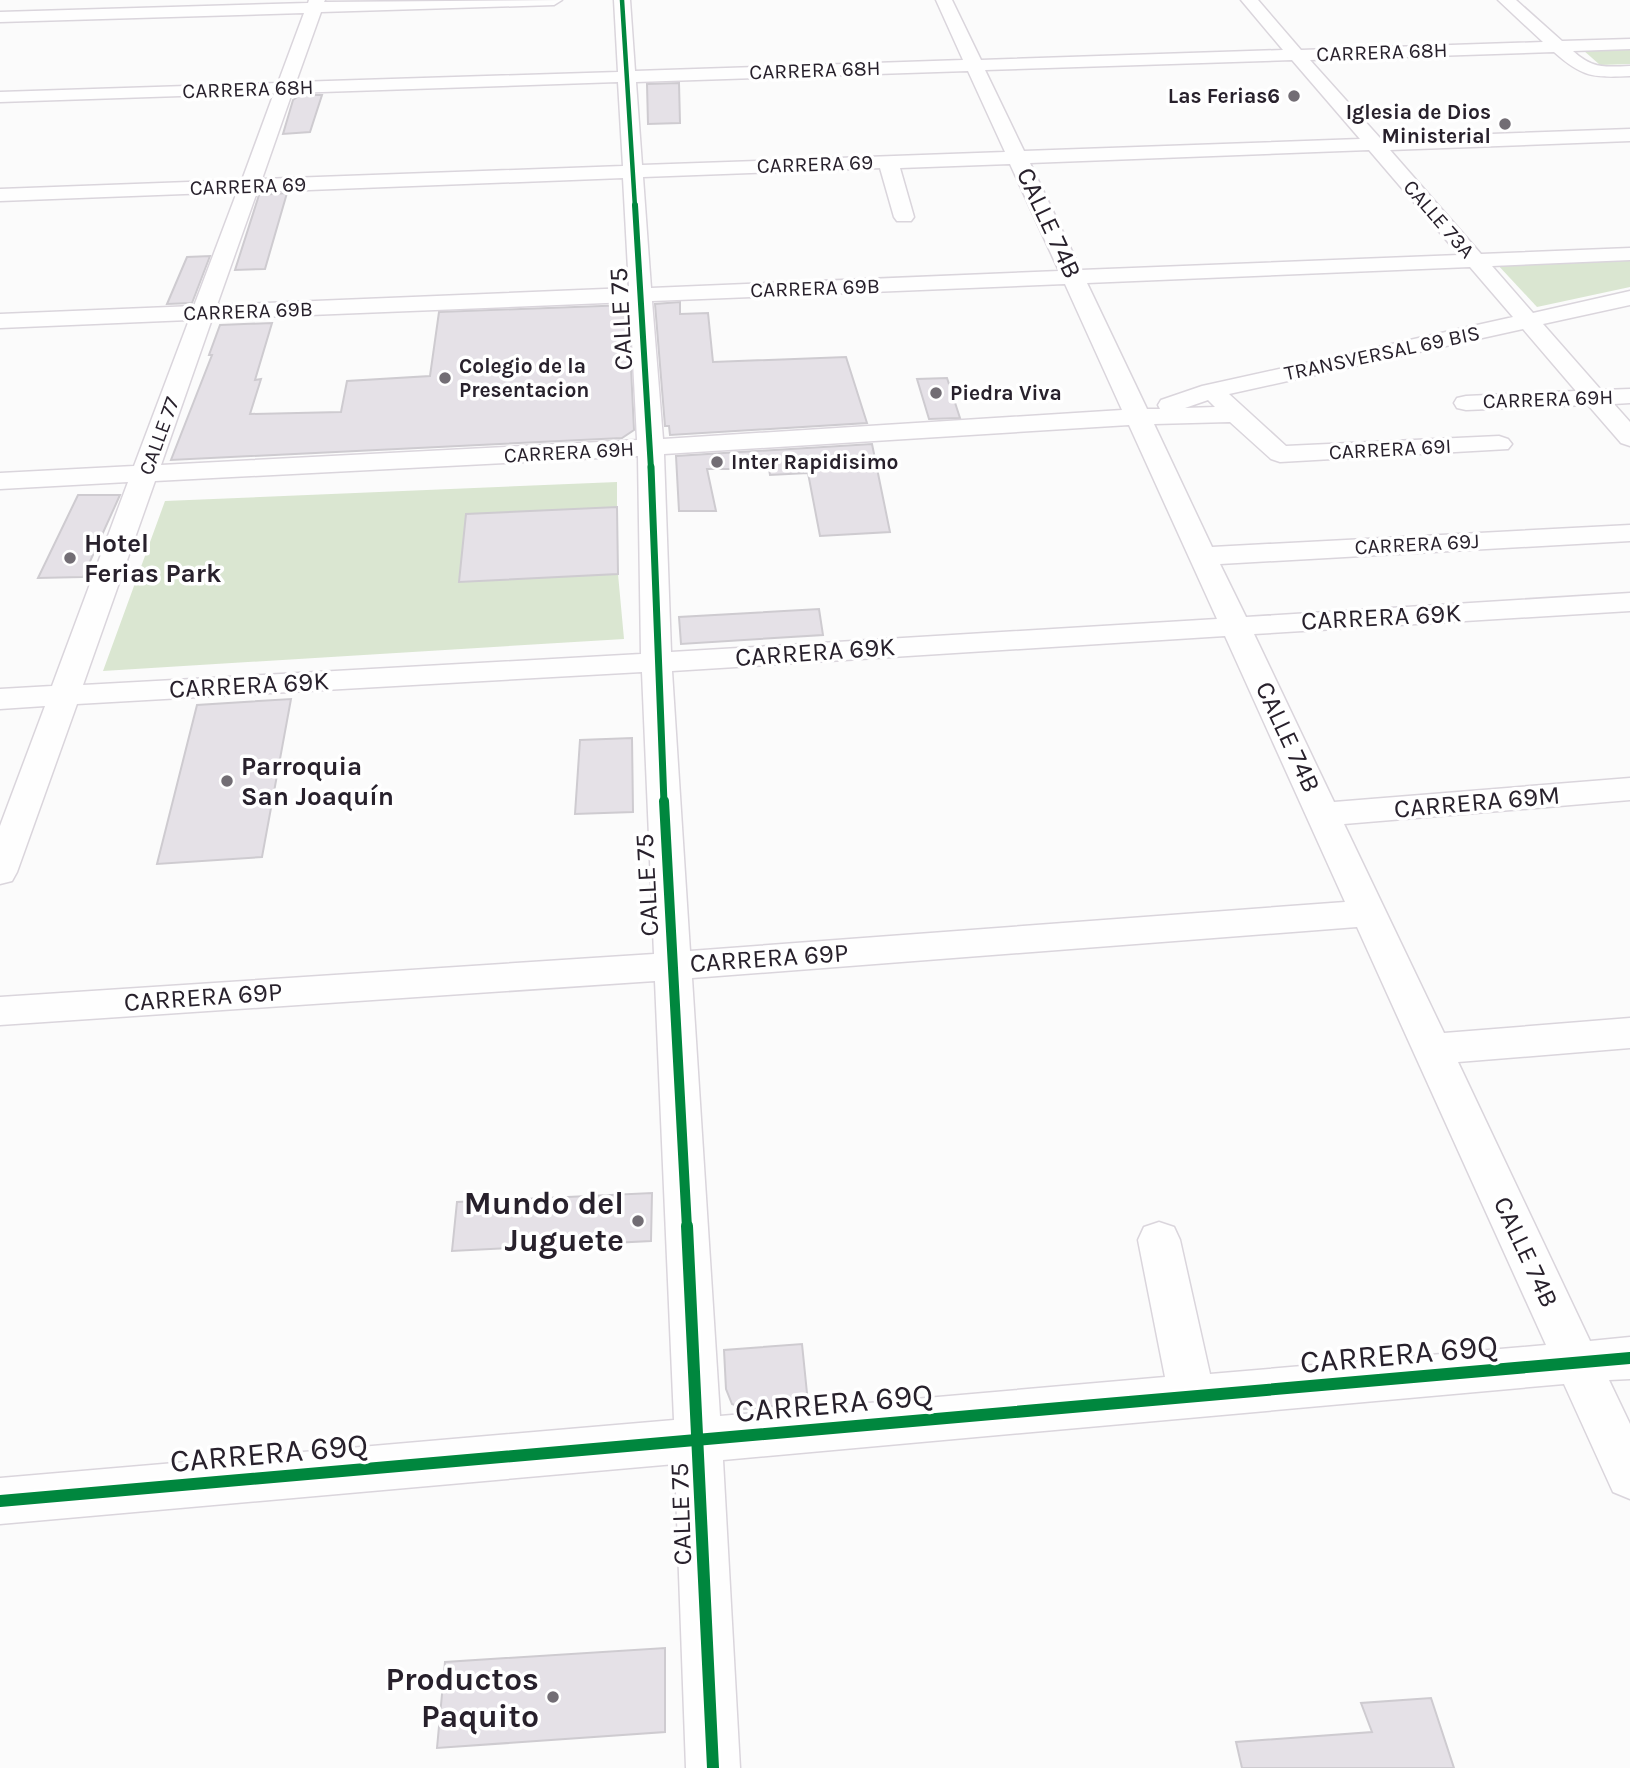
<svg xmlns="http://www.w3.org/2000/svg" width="1630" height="1768" font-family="Karla,sans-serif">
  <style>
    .green { fill: #dae6d1 }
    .building { fill: #e5e1e7; stroke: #cecbd0; stroke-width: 2 }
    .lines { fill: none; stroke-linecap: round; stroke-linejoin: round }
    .minor-casing { stroke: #dad5dc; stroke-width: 3 }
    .minor { fill: #fefefe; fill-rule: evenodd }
    .cycleway-far4-casing { stroke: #fff; stroke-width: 7 }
    .cycleway-far3-casing { stroke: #fff; stroke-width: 9 }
    .cycleway-far2-casing { stroke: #fff; stroke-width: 10 }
    .cycleway-far1-casing { stroke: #fff; stroke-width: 14 }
    .cycleway-casing { stroke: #fff; stroke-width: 17 }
    .cycleway-far4 { stroke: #00873e; stroke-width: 4.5 }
    .cycleway-far3 { stroke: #00873e; stroke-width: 6 }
    .cycleway-far2 { stroke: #00873e; stroke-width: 7 }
    .cycleway-far1 { stroke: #00873e; stroke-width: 10 }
    .cycleway { stroke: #00873e; stroke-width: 12 }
    .poi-dot { fill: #726d74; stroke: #fff; stroke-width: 2.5 }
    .labels { text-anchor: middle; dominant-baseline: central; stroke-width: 7; stroke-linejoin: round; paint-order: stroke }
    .far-street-label { font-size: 21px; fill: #28212c; stroke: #fff }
    .far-poi-label { font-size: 21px; font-weight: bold; fill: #28212c; stroke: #fff; text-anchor: start }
    .street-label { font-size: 26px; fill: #28212c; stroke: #fff }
    .poi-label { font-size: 26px; font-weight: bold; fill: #28212c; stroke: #fff; text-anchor: start }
    .near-poi-label { font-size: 32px; font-weight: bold; fill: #28212c; stroke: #fff; text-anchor: end }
    .near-street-label { font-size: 32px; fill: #28212c; stroke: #fff }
  </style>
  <rect width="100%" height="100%" fill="#fbfbfb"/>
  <g class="green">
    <path d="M1630,49V64L1600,65L1583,50Z"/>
    <path d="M1630,258V287L1537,307L1496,263Z"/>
    <path d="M617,482V507L466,514L459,581L618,574L624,639L103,671L165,501Z"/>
  </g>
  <g class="building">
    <path d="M679,83L680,123L648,124L647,84Z"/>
    <path d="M300,95H322L310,132L283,134L293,100Z"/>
    <path d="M287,193L265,269L235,270L259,195Z"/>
    <path d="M210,256L192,303L167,304L187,257Z"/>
    <path d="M680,302V314L708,313L713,362L846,357L867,423L670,435L669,426H665L655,304Z"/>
    <path d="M628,305L634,430L622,438L171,460L212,355H209L220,325L272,323L255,380L261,379L250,414L341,412L347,381L430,376L439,312Z"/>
    <path d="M947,378L960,418L929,419L917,379Z"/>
    <path d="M872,444L890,532L820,536L808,473L770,475L769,469H707L716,511H679L676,456Z"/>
    <path d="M78,495H120L83,577L38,578Z"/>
    <path d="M617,507L618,574L459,582L466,514Z"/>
    <path d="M819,609L823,635L681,644L679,617Z"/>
    <path d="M291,699L262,857L157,864L197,705Z"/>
    <path d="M632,738L633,812L575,814L580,740Z"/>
    <path d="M652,1193L651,1241L452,1251L457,1202Z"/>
    <path d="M802,1344L808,1403L744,1409L732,1404L726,1389L724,1350Z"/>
    <path d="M665,1648V1732L437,1748L445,1662Z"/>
    <path d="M1431,1698L1454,1768H1242L1236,1742L1372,1732L1361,1703Z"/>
  </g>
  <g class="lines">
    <defs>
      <path id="minor" d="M309,0H325L324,2L562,0L554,5L321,12L296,82L618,72L614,0H630L635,71L963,60L936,0H952L981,60L1283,50L1241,0H1258L1301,50L1543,42L1498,0H1516L1562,41L1630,39V49L1573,51C1593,69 1604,67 1630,66V76C1593,78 1582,77 1554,52L1310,60L1380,138L1630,129V141L1390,150L1481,254L1630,248V260L1492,266L1533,313L1630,291V305L1543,324L1601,390L1630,389V403L1614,404L1630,422V446L1621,443L1588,405L1466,410L1457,408L1454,403L1457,398L1466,396L1576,391L1523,329L1229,394L1286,446L1499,436L1508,439L1512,444L1508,449L1280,462L1271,459L1230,422L1154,424L1212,547L1630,525V541L1220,564L1246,617L1630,593V611L1254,634L1334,802L1630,778V800L1344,824L1444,1033L1630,1018V1048L1458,1062L1590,1341L1630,1337V1379L1609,1380L1630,1424V1499L1613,1492L1564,1384L723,1460L740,1768H686L675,1464L0,1524V1478L674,1420L655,981L0,1025V997L654,954L642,672L77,704L17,872L12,881L0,884V826L45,706L0,709V689L52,686L128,482L0,489V473L134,466L189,320L0,328V314L194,306L237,192L0,201V189L242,180L274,93L0,102V92L278,83L304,13L0,22V12L308,3ZM1292,60L1360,139L1024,151L985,70ZM968,71L1005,152L642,165L636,82ZM618,82L623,166L262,179L292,93ZM1369,150L1459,255L1081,270L1030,163ZM1010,164L1059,271L651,288L643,177L880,168L894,217L897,221H911L914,217L900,168ZM623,178L629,288L217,305L257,192ZM1470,267L1513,317L1202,386L1161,400L1158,405L1160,409H1147L1087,283ZM1065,284L1122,410L663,439L652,301ZM630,302L637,440L161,465L212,319ZM1208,400L1215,407L1185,408ZM1129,425L1217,619L671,652L664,454ZM638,456L641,654L83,685L155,481ZM1225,636L1345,902L690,951L672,671ZM1357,927L1546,1345L1210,1374L1180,1240L1174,1227L1159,1222L1144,1227L1138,1240L1165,1377L720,1416L692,978Z"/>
    </defs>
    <use href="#minor" class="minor-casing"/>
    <use href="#minor" class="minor"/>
    <defs>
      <path id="cycleway-far4" d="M622,0L635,207"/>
      <path id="cycleway-far3" d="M635,205L651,469"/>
      <path id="cycleway-far2" d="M651,467L664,803"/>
      <path id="cycleway-far1" d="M664,801L687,1228"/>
      <g id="cycleway">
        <path d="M687,1226L713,1768"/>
        <path d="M0,1501L1630,1358"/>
      </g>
    </defs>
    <use href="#cycleway-far4" class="cycleway-far4-casing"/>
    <use href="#cycleway-far3" class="cycleway-far3-casing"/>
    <use href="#cycleway-far2" class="cycleway-far2-casing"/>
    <use href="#cycleway-far1" class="cycleway-far1-casing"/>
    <use href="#cycleway" class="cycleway-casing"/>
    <use href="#cycleway-far4" class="cycleway-far4"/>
    <use href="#cycleway-far3" class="cycleway-far3"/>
    <use href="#cycleway-far2" class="cycleway-far2"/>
    <use href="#cycleway-far1" class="cycleway-far1"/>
    <use href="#cycleway" class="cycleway"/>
  </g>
  <g class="poi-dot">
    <circle cx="1294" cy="96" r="7"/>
    <circle cx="1505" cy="124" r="7"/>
    <circle cx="445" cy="378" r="7"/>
    <circle cx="936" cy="393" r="7"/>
    <circle cx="717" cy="462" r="7"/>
    <circle cx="70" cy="558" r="7"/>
    <circle cx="227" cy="781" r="7"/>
    <circle cx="638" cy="1221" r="7"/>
    <circle cx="553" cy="1697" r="7"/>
  </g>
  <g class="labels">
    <g class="far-street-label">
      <text transform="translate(1382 52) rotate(-2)">CARRERA 68H</text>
      <text transform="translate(815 70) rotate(-2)">CARRERA 68H</text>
      <text transform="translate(248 89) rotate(-2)">CARRERA 68H</text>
      <text transform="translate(815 164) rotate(-2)">CARRERA 69</text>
      <text transform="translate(248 186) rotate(-2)">CARRERA 69</text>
      <text transform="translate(1439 219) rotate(49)">CALLE 73A</text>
      <text transform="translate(815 288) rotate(-2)">CARRERA 69B</text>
      <text transform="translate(248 311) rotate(-2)">CARRERA 69B</text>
      <text transform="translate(1382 353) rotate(-12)">TRANSVERSAL 69 BIS</text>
      <text transform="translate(1548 399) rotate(-2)">CARRERA 69H</text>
      <text transform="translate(159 436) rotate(-70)">CALLE 77</text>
      <text transform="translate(1390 449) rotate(-3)">CARRERA 69I</text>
      <text transform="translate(569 452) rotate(-3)">CARRERA 69H</text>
      <text transform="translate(1417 544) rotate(-3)">CARRERA 69J</text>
    </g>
    <g class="far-poi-label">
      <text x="1280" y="96" text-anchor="end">Las Ferias6</text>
      <text x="1491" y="112" text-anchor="end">Iglesia de Dios<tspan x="1491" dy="24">Ministerial</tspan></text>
      <text x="459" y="366">Colegio de la<tspan x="459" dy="24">Presentacion</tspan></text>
      <text x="950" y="393">Piedra Viva</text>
      <text x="731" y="462">Inter Rapidisimo</text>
    </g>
    <g class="street-label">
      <text transform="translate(1049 223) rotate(65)">CALLE 74B</text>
      <text transform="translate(621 319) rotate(-93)">CALLE 75</text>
      <text transform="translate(1381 617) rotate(-3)">CARRERA 69K</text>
      <text transform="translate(815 652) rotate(-4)">CARRERA 69K</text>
      <text transform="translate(249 685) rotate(-3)">CARRERA 69K</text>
      <text transform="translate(1288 737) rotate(65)">CALLE 74B</text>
      <text transform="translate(1477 802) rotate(-5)">CARRERA 69M</text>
      <text transform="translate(647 885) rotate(-93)">CALLE 75</text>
      <text transform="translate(769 958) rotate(-4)">CARRERA 69P</text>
      <text transform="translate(203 997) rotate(-4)">CARRERA 69P</text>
      <text transform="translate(1526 1252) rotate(65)">CALLE 74B</text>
      <text transform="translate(681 1514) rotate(-92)">CALLE 75</text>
    </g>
    <g class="poi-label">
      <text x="84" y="543">Hotel<tspan x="84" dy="30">Ferias Park</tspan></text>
      <text x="241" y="766">Parroquia<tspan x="241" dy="30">San Joaquín</tspan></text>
    </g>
    <g class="near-poi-label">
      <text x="624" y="1203">Mundo del<tspan x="624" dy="37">Juguete</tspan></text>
      <text x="539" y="1679">Productos<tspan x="539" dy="37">Paquito</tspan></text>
    </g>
    <g class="near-street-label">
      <text transform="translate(1399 1354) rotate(-5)">CARRERA 69Q</text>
      <text transform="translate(834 1403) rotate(-5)">CARRERA 69Q</text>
      <text transform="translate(269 1453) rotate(-5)">CARRERA 69Q</text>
    </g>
  </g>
</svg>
